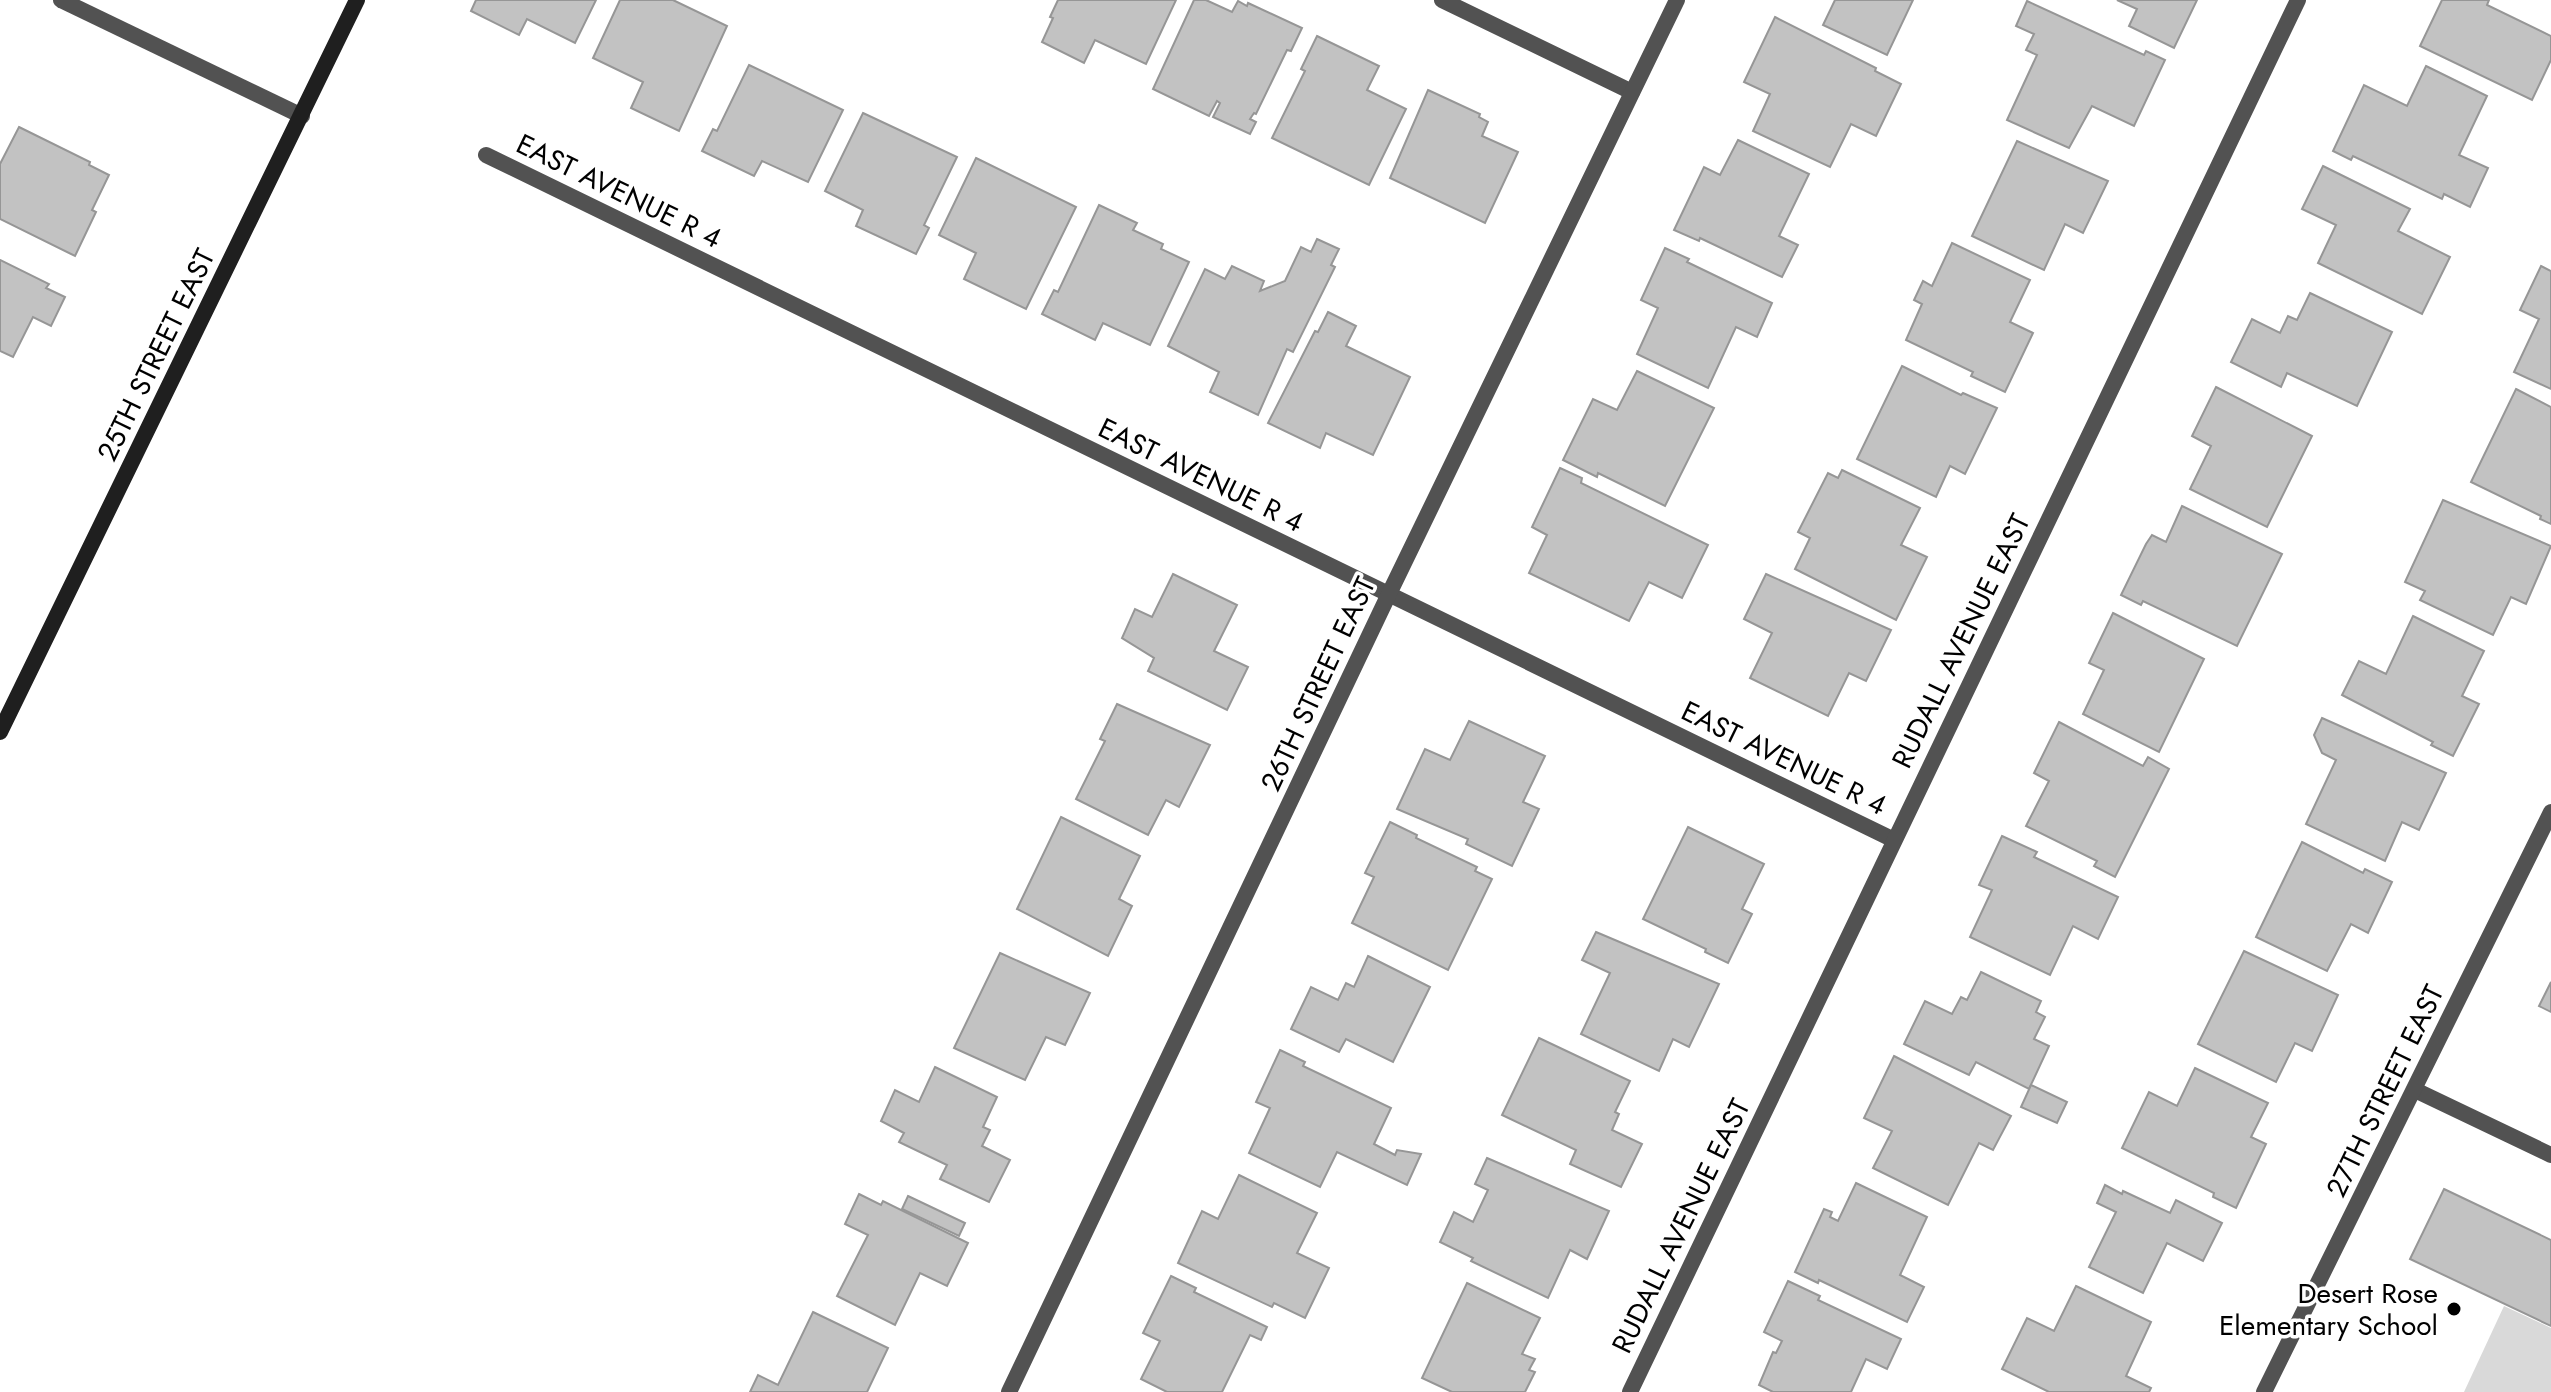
<svg xmlns="http://www.w3.org/2000/svg" width="2551" height="1392" font-family="Jost,sans-serif">
  <style>
    .green { fill: #d9d9d9 }
    .building { fill: #c2c2c2; stroke: #969696; stroke-width: 2 }
    .lines { fill: none; stroke-linecap: round; stroke-linejoin: round }
    .street { stroke: #525252; stroke-width: 16 }
    .secondary { stroke: #1f1f1f; stroke-width: 16 }
    .poi-dot { fill: #000; stroke: #fff; stroke-width: 3 }
    .labels { text-anchor: middle; dominant-baseline: central; stroke-width: 7; stroke-linejoin: round; paint-order: stroke }
    .street-label { font-size: 28px; fill: #000; stroke: #fff }
    .poi-label { font-size: 28px; fill: #000; stroke: #fff; text-anchor: end }
  </style>
  <rect width="100%" height="100%" fill="#fff"/>
  <path class="green" d="M2504,1306L2551,1328V1392H2464Z"/>
  <g class="building">
    <path d="M476,0H596L575,43L527,19L519,35L471,11Z"/>
    <path d="M620,0H673L727,26L679,131L631,108L643,82L593,58Z"/>
    <path d="M1058,0H1176L1146,64L1095,40L1084,63L1042,42L1053,18L1050,17Z"/>
    <path d="M1194,0H1206L1232,12L1238,1L1247,6L1248,3L1302,28L1291,51L1287,50L1256,114L1254,113L1250,119L1256,122L1250,134L1213,117L1220,103L1217,101L1209,116L1153,89Z"/>
    <path d="M1835,0H1913L1887,55L1823,25Z"/>
    <path d="M2117,0H2197L2174,48L2129,26L2137,9Z"/>
    <path d="M2442,0H2489L2487,5L2551,36V60L2532,100L2420,46Z"/>
    <path d="M2027,1L2144,55L2146,51L2165,60L2134,126L2092,106L2069,148L2007,120L2037,55L2026,50L2034,34L2016,26Z"/>
    <path d="M1775,17L1876,68L1875,71L1901,84L1876,136L1851,124L1830,167L1753,131L1770,94L1744,82Z"/>
    <path d="M1317,36L1379,66L1367,90L1406,109L1369,185L1272,138L1305,71L1301,69Z"/>
    <path d="M749,65L843,110L808,182L762,161L754,176L702,151L713,129L717,131Z"/>
    <path d="M2426,66L2487,96L2459,155L2488,168L2470,207L2444,194L2442,199L2353,156L2351,160L2333,151L2364,85L2407,106Z"/>
    <path d="M1428,90L1480,114L1479,117L1488,122L1482,136L1518,152L1485,223L1390,178Z"/>
    <path d="M863,113L957,157L924,225L929,228L916,254L856,226L863,210L825,191Z"/>
    <path d="M19,127L90,162L89,165L109,175L92,210L96,212L75,256L0,219V164Z"/>
    <path d="M1738,140L1809,174L1779,236L1798,245L1782,277L1700,238L1699,241L1674,230L1704,167L1720,175Z"/>
    <path d="M2017,141L2108,181L2083,233L2065,224L2044,270L1972,236Z"/>
    <path d="M976,158L1076,207L1026,309L964,279L976,253L939,235Z"/>
    <path d="M2323,166L2410,209L2398,231L2450,257L2422,314L2318,263L2336,225L2302,209Z"/>
    <path d="M1099,205L1137,223L1133,230L1163,244L1161,249L1189,262L1150,345L1103,323L1095,340L1042,314L1054,290L1058,292Z"/>
    <path d="M1317,239L1339,249L1331,265L1335,267L1293,352L1287,349L1258,415L1210,392L1219,372L1168,346L1205,269L1225,279L1232,266L1264,281L1260,291L1285,281L1301,247L1311,252Z"/>
    <path d="M1952,243L2030,280L2010,322L2033,333L2005,392L1971,376L1973,372L1906,340L1922,304L1914,300L1923,281L1932,286Z"/>
    <path d="M1665,248L1689,259L1687,262L1772,303L1757,337L1736,327L1708,388L1637,354L1658,308L1641,300Z"/>
    <path d="M0,260L49,284L46,288L65,297L51,326L33,317L13,357L0,351Z"/>
    <path d="M2541,266L2551,271V389L2514,372L2539,319L2520,310Z"/>
    <path d="M2310,293L2392,332L2357,406L2287,373L2281,387L2231,362L2252,319L2280,333L2288,316L2297,320Z"/>
    <path d="M1328,312L1356,326L1346,346L1410,377L1373,455L1326,433L1320,448L1268,423L1315,331L1318,332Z"/>
    <path d="M1902,366L1961,395L1963,393L1997,408L1965,474L1950,466L1936,497L1857,459Z"/>
    <path d="M1637,371L1714,408L1665,506L1598,473L1597,477L1563,460L1593,399L1617,410Z"/>
    <path d="M2216,387L2312,436L2267,527L2190,489L2211,446L2192,436Z"/>
    <path d="M2516,389L2551,407V524L2540,519L2541,516L2471,482Z"/>
    <path d="M1560,468L1582,478L1581,483L1708,545L1682,598L1649,582L1629,621L1529,573L1547,535L1532,527Z"/>
    <path d="M1842,470L1920,508L1901,545L1927,557L1896,620L1795,569L1810,538L1798,532L1828,473L1838,478Z"/>
    <path d="M2443,500L2551,546L2526,604L2511,597L2493,635L2420,600L2425,591L2405,582Z"/>
    <path d="M2182,506L2282,554L2237,646L2143,601L2141,605L2121,595L2146,544L2152,535L2166,542Z"/>
    <path d="M1173,574L1237,605L1214,651L1248,667L1227,710L1148,671L1154,658L1122,638L1135,609L1152,617Z"/>
    <path d="M1766,574L1891,630L1866,681L1849,673L1828,716L1750,678L1772,633L1744,619Z"/>
    <path d="M2113,613L2204,659L2159,752L2083,714L2104,670L2089,663Z"/>
    <path d="M2413,616L2484,651L2462,696L2479,704L2453,756L2431,745L2433,742L2342,695L2359,661L2386,674Z"/>
    <path d="M1117,704L1210,745L1179,807L1166,800L1148,835L1076,799L1105,741L1100,739Z"/>
    <path d="M2322,718L2446,773L2419,830L2402,822L2385,861L2306,824L2336,760L2322,753L2314,735Z"/>
    <path d="M1469,721L1545,756L1523,802L1539,809L1512,866L1466,844L1468,839L1397,809L1425,749L1450,760Z"/>
    <path d="M2059,722L2143,766L2148,757L2169,769L2115,877L2094,866L2097,861L2026,826L2049,781L2034,773Z"/>
    <path d="M1061,817L1140,856L1119,899L1132,906L1108,956L1017,909Z"/>
    <path d="M1390,822L1417,835L1416,838L1477,867L1475,871L1492,879L1448,970L1352,923L1374,877L1365,873Z"/>
    <path d="M1688,827L1764,864L1742,909L1752,914L1728,963L1705,952L1706,949L1643,919Z"/>
    <path d="M2002,836L2037,852L2034,857L2118,897L2098,939L2073,926L2050,975L1970,937L1992,890L1979,885Z"/>
    <path d="M2302,842L2363,873L2365,869L2392,882L2368,933L2351,924L2327,971L2256,937Z"/>
    <path d="M1596,932L1719,984L1689,1047L1673,1039L1659,1071L1581,1034L1610,973L1582,960Z"/>
    <path d="M2244,951L2338,995L2312,1051L2295,1043L2276,1082L2198,1044Z"/>
    <path d="M1000,953L1090,993L1065,1045L1046,1037L1025,1080L954,1048Z"/>
    <path d="M1368,956L1430,987L1393,1062L1346,1039L1339,1052L1291,1029L1311,987L1338,1000L1346,983L1354,987Z"/>
    <path d="M1981,972L2041,1001L2036,1012L2045,1017L2034,1039L2049,1046L2029,1089L1976,1062L1969,1075L1904,1044L1925,1001L1952,1014L1961,997L1967,1000Z"/>
    <path d="M2551,982V1012L2539,1006Z"/>
    <path d="M1539,1038L1630,1081L1615,1112L1619,1114L1612,1130L1642,1144L1621,1187L1570,1164L1576,1150L1502,1115Z"/>
    <path d="M1280,1050L1305,1062L1303,1066L1391,1108L1374,1144L1395,1155L1397,1150L1421,1154L1407,1185L1337,1152L1320,1187L1249,1153L1270,1108L1256,1102Z"/>
    <path d="M1894,1056L2011,1116L1993,1150L1979,1143L1948,1205L1873,1168L1892,1131L1864,1118Z"/>
    <path d="M935,1067L997,1097L983,1127L990,1130L982,1146L1010,1160L989,1202L940,1179L947,1165L899,1142L904,1133L881,1121L895,1090L919,1102Z"/>
    <path d="M2195,1068L2268,1103L2251,1137L2266,1144L2236,1208L2213,1197L2214,1193L2122,1148L2149,1092L2177,1106Z"/>
    <path d="M2031,1085L2067,1102L2057,1123L2021,1107Z"/>
    <path d="M1487,1158L1609,1211L1587,1259L1570,1250L1548,1298L1471,1261L1473,1258L1440,1242L1454,1212L1473,1222L1488,1190L1475,1184Z"/>
    <path d="M1239,1175L1317,1213L1297,1253L1329,1268L1305,1318L1274,1303L1272,1307L1178,1263L1202,1211L1218,1219Z"/>
    <path d="M1856,1183L1927,1217L1900,1275L1924,1287L1907,1322L1819,1280L1818,1283L1795,1272L1824,1209L1832,1212L1830,1217L1838,1221Z"/>
    <path d="M2105,1185L2122,1194L2123,1191L2170,1213L2176,1200L2222,1223L2203,1261L2167,1243L2143,1293L2089,1267L2116,1212L2097,1203Z"/>
    <path d="M2444,1189L2551,1240V1326L2410,1259Z"/>
    <path d="M859,1194L881,1205L883,1201L968,1243L947,1286L920,1273L895,1325L837,1296L868,1235L845,1224Z"/>
    <path d="M908,1196L965,1223L959,1236L902,1209Z"/>
    <path d="M1171,1276L1196,1288L1194,1292L1267,1327L1261,1340L1250,1335L1222,1392H1167L1141,1379L1160,1341L1143,1333Z"/>
    <path d="M1788,1281L1820,1296L1818,1300L1901,1339L1887,1369L1866,1359L1851,1392H1773L1759,1385L1773,1352L1776,1353L1782,1341L1764,1332Z"/>
    <path d="M1467,1283L1540,1318L1522,1354L1535,1359L1529,1370L1535,1372L1525,1392H1452L1422,1378Z"/>
    <path d="M2076,1286L2151,1322L2126,1376L2151,1388L2149,1392H2049L2002,1369L2027,1318L2054,1331Z"/>
    <path d="M813,1312L888,1348L867,1392H750L758,1375L778,1385Z"/>
  </g>
  <g class="lines">
    <g class="street">
      <path d="M61,0L302,116"/>
      <path d="M1442,0L1632,92"/>
      <path d="M486,155L1894,840"/>
      <path d="M2415,1090L2551,1155"/>
      <path d="M1009,1392L1388,596L1677,0"/>
      <path d="M1630,1392L2298,0"/>
      <path d="M2264,1392L2551,812"/>
    </g>
    <path class="secondary" d="M0,732L357,0"/>
  </g>
  <circle class="poi-dot" cx="2454" cy="1309" r="8"/>
  <g class="labels">
    <g class="street-label">
      <text transform="translate(619 191) rotate(26)">EAST AVENUE R 4</text>
      <text transform="translate(156 355) rotate(-64)">25TH STREET EAST</text>
      <text transform="translate(1201 475) rotate(26)">EAST AVENUE R 4</text>
      <text transform="translate(1961 641) rotate(-64)">RUDALL AVENUE EAST</text>
      <text transform="translate(1318 684) rotate(-65)">26TH STREET EAST</text>
      <text transform="translate(1784 758) rotate(26)">EAST AVENUE R 4</text>
      <text transform="translate(2385 1091) rotate(-64)">27TH STREET EAST</text>
      <text transform="translate(1681 1226) rotate(-64)">RUDALL AVENUE EAST</text>
    </g>
    <g class="poi-label">
      <text x="2438" y="1293">Desert Rose<tspan x="2438" dy="32">Elementary School</tspan></text>
    </g>
  </g>
</svg>
